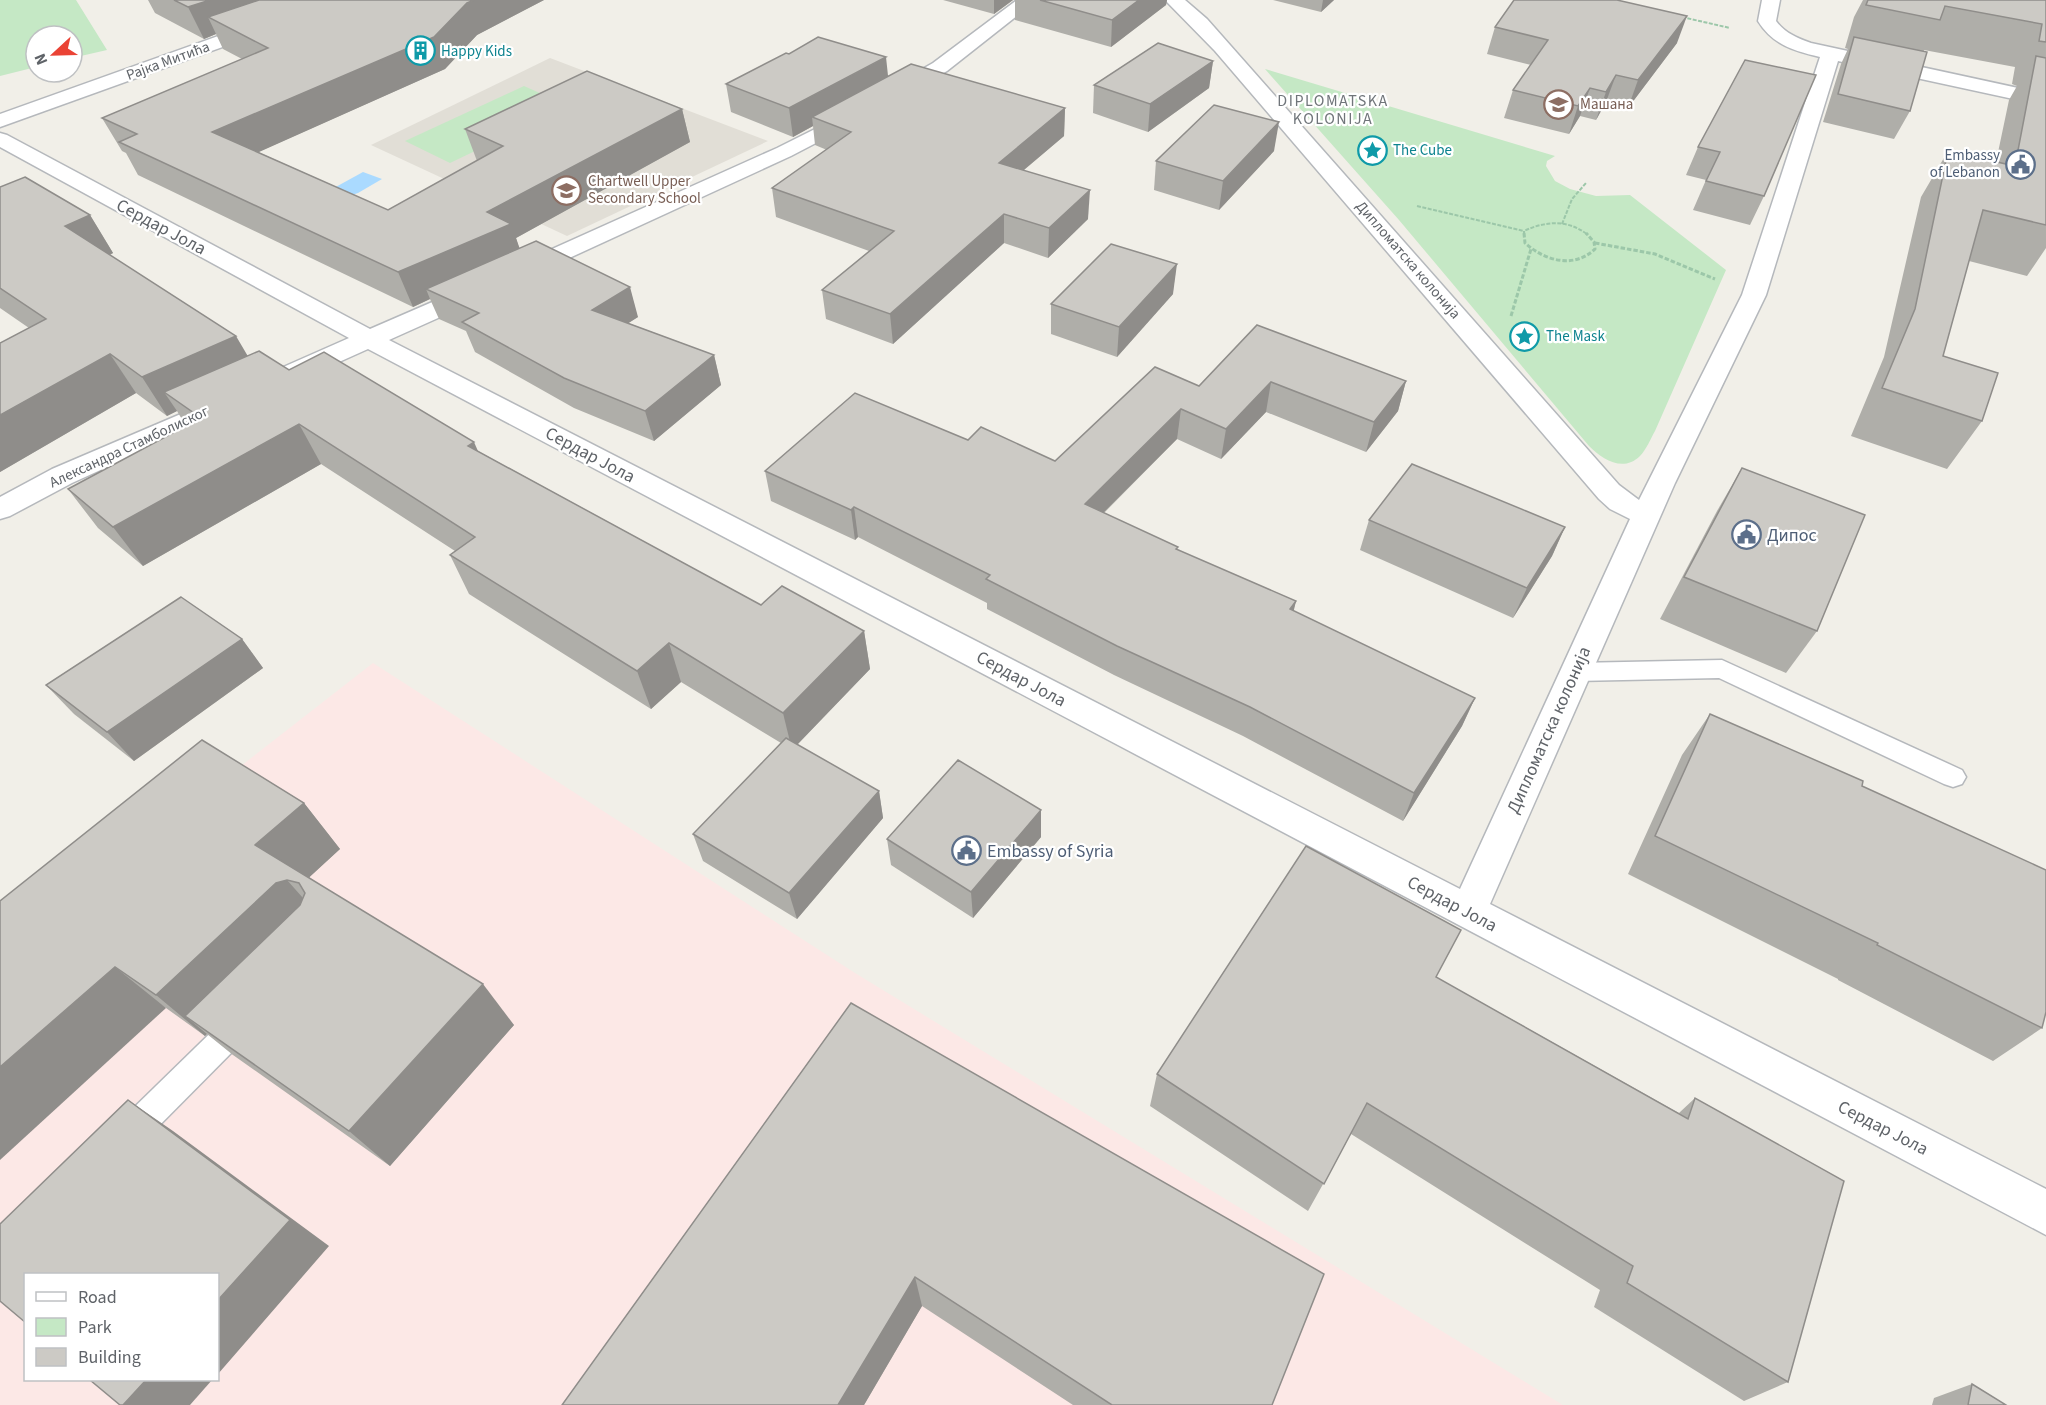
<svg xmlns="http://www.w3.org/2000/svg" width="2046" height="1405" font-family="'Source Sans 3',sans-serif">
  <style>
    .education { fill: #e1ded6 }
    .medical { fill: #fce8e6; fill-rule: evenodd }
    .green { fill: #c5e8c5 }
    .water { fill: #aadaff }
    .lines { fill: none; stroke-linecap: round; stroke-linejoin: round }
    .lane-casing { stroke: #b5b8bc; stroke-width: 3 }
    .street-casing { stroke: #b5b8bc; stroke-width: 3 }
    .path-far1 { stroke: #9cc7a9; stroke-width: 2; stroke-dasharray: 4 1.5; stroke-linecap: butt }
    .path { stroke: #9cc7a9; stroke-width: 3; stroke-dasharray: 4.5 2; stroke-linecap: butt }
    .lane { fill: #fff; fill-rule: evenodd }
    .street { fill: #fff; fill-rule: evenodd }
    .wall { fill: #afaea9 }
    .shaded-wall { fill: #8f8d8a }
    .building { fill: #cccac5; stroke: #8f8d8a; stroke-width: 1.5 }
    .labels { text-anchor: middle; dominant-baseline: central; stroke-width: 4.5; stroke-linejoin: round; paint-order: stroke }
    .far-culture-label { font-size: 15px; fill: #0d838f; stroke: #fff; text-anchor: start }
    .far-street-label { font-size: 15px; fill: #5f6368; stroke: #fff }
    .far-education-label { font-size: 15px; fill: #785e54; stroke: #fff; text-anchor: start }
    .far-service-label { font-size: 15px; fill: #4e5e75; stroke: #fff; text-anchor: end }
    .far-neighbourhood-label { font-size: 16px; letter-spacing: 1.5px; fill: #70757a; stroke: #fff }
    .street-label { font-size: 18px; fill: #5f6368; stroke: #fff }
    .service-label { font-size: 18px; fill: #4e5e75; stroke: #fff; text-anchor: start }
  </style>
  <rect width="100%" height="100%" fill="#f1efe8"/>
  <path class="education" d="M550,58L768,141L567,236L371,145Z"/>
  <path class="medical" d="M373,663L855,973L1563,1405H0V954ZM26,1274H218V1380H26Z"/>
  <g class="green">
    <path d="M0,0H76L107,50L72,58V36H36V67L0,76Z"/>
    <path d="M1265,69L1555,156L1547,161L1546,166L1555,181L1570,189L1596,196L1630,195L1726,270L1655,431C1651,438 1646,450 1640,456C1623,473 1602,459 1589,446L1399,220Z"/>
    <path d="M524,86L569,106L450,163L405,141Z"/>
  </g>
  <path class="water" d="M363,172L382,179L358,193L331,202L323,194Z"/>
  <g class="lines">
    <defs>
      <g id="lane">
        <path d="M1722,660L1962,770L1966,777L1962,784L1953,787L1944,784L1719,678L1575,681L1567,678L1563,672L1567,666L1575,663Z"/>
        <path d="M243,1007L253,1011L257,1021L253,1031L138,1147L127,1151L116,1147L112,1136L116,1125L233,1011Z"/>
      </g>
      <g id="street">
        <path d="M319,0H345L342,4L0,127V114Z"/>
        <path d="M1017,0H1037L947,71L903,96H889L886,92L889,88L933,63Z"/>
        <path d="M1165,0H1185L1207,19L1619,485L1639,500L1742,295L1820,57C1794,51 1773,45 1758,21L1762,0H1780L1776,21C1785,33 1797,38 1811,43L2046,94V106L1838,61L1766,295L1675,483L1490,904L2046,1189V1235L368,349L299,380L290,382L281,380L277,374L281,368L349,338L0,147V133L7,135L370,329L467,287L476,285L485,287L488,292L485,297L389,340L1460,889L1630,519L1610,509L1599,499L1215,51Z"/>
        <path d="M853,110L860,112L863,116L860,120L791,156L528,277L520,279L512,277L508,272L512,267L777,148Z"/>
        <path d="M223,396L232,398L236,404L232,410L72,483L10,516L0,519V497L52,469Z"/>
      </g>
    </defs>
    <use href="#lane" class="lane-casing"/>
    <use href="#street" class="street-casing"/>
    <g class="path-far1">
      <path d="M1682,17L1730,28"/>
      <path d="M1417,206L1524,231"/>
      <path d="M1562,224L1572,199L1586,183"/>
      <path d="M1524,235V231C1545,221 1568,219 1588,235"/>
    </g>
    <g class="path">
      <path d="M1524,233L1525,243C1545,261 1574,269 1595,249L1594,242L1586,233"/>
      <path d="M1595,243L1655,254L1715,279"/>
      <path d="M1511,316L1531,249"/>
    </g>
    <use href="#lane" class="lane"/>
    <use href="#street" class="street"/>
  </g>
  <g class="wall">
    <path d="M148,0H544L477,35L445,69L258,152L388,210L477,161L465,129L682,109L690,142L516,238L519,248L638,317L628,323L714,355L721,385L654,441L574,408L475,352L466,331L439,319L430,299L413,307L138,175L126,153L122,151L102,118L242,59L223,49L216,34L204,39L155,13Z"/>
    <path d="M943,0H1013L994,14Z"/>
    <path d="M1015,0H1167L1166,5L1111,47L1015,20Z"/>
    <path d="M1273,0H1334L1321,12Z"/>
    <path d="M1863,0H2046V248L2027,276L1969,261L1943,356L1982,421L1947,469L1851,436L1884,357L1921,197L1948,151L1996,162L2009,100L2017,86L2012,84L2015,67L1924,50L1910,111L1894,139L1823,122L1841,64L1848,49L1845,48L1854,17Z"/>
    <path d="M1495,27L1677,43L1628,108L1606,102L1596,120L1580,116L1569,134L1504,118L1513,90L1531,65L1487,54Z"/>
    <path d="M1745,60L1764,196L1750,225L1693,210L1706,180L1686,175L1698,147Z"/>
    <path d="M1213,61L1209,88L1148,132L1093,113L1094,85Z"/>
    <path d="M888,77L1065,108L1064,136L1024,170L1088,219L1048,258L1004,243L893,344L826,319L822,290L869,251L776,217L772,188L827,150L815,145L813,126L793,137L731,112L726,84Z"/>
    <path d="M1274,151L1219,210L1154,190L1156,161Z"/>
    <path d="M0,187L90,215L113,253L110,255L248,356L289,370L478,451L761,605L864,631L870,669L797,745L879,791L883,818L797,919L703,861L693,834L781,743L681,682L651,709L469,594L450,555L455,551L321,464L143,566L98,528L68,489L186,426L177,411L167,416L136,393L0,472V343L29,328L0,308Z"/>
    <path d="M1173,294L1117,357L1051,334V304Z"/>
    <path d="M1257,325L1406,381L1398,411L1366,452L1266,412L1221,459L1177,439L1104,513L1177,550L1296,601L1293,611L1475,698L1462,726L1403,821L1243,736L1114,675L987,609V603L858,537L855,540L771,501L765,471L968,440L1055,461L1199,386Z"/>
    <path d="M1742,468L1817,631L1786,673L1660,619L1717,511Z"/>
    <path d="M1369,520L1565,527L1552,556L1513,618L1360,550Z"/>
    <path d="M242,639L263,668L134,761L74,714L46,685Z"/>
    <path d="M1710,714L1862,786L2042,1028L1993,1061L1838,980V979L1628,874L1682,755Z"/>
    <path d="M304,803L340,849L309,877L514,1025L390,1166L233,1055L207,1034L205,1036L166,1008L0,901Z"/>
    <path d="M1041,810V837L973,918L891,865L887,839Z"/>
    <path d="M1436,977L1679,1113L1695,1098L1788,1382L1744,1401L1594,1307L1600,1290L1351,1134L1308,1211L1150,1106L1157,1074Z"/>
    <path d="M851,1003L1272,1405H1073L922,1306L864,1405H562Z"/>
    <path d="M1972,1384L2006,1405H1932L1934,1398Z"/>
  </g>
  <g class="shaded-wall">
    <path d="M210,0H312L208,17L216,34L204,39L188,7Z"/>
    <path d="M474,0H544L477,35L445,69L230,165L212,132Z"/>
    <path d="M994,0H1013L994,14Z"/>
    <path d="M1139,0H1167L1166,5L1111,47L1112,20Z"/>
    <path d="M1323,0H1334L1321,12Z"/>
    <path d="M1687,16L1677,43L1628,108L1638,80Z"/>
    <path d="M886,57L889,85L812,117L813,126L793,137L789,108Z"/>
    <path d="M1213,61L1209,88L1148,132L1150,104Z"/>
    <path d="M1616,75L1606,102L1596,120L1606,92Z"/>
    <path d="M1590,88L1580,116L1569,134L1578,106Z"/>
    <path d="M1065,108L1064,136L999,191V163Z"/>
    <path d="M682,109L690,142L516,238L523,258L426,289L430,299L413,307L398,272L487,212Z"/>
    <path d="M1279,122L1274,151L1219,210L1223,181Z"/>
    <path d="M1090,190L1088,219L1048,258L1049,228Z"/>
    <path d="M1004,214V243L893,344L890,314Z"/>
    <path d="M90,215L113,253L90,264L65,226Z"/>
    <path d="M1177,264L1173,294L1117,357L1119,327Z"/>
    <path d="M630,287L638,317L602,340L592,310Z"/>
    <path d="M236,336L259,375L164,392L177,411L167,416L142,377Z"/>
    <path d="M110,354L136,393L0,472V415Z"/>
    <path d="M714,355L721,385L654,441L645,411Z"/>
    <path d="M1406,381L1398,411L1366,452L1374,422Z"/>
    <path d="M1271,382L1266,412L1221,459L1226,429Z"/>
    <path d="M1181,409L1177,439L1083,533L1085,504Z"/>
    <path d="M299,424L321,464L143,566L113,527Z"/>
    <path d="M474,442L491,481L468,446Z"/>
    <path d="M854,507L858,537L855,540L851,510Z"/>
    <path d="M1565,527L1552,556L1513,618L1527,588Z"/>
    <path d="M1296,601L1289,631L1290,609Z"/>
    <path d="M864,631L870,669L792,750L783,713Z"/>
    <path d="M242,639L263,668L134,761L107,732Z"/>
    <path d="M669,643L681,682L651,709L637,671Z"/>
    <path d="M1475,698L1462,726L1403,821L1414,793Z"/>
    <path d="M879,791L883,818L797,919L789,893Z"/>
    <path d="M304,803L340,849L301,885L299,883L287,880L326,924L185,1016L207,1034L205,1036L156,995L255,845Z"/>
    <path d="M1041,810V837L973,918L971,892Z"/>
    <path d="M115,967L166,1008L0,1160V1067Z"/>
    <path d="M483,984L514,1025L390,1166L349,1131Z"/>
    <path d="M128,1100L173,1131L329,1246L218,1374V1300Z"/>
    <path d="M915,1277L922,1306L864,1405H838Z"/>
    <path d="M146,1380H212L190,1405H123Z"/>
  </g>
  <g class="building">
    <path d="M174,0H210L188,7Z"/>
    <path d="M259,0H474L467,3L434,37L212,132L388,210L503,146L465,129L587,71L682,109L487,212L511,224L398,272L119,142L137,134L102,118L268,48L208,17Z"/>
    <path d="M1040,0H1139L1112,20Z"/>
    <path d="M1514,0H1617L1687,16L1638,80L1616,75L1606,92L1590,88L1578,106L1513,90L1548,40L1495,27Z"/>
    <path d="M1868,0H2046V42L2039,41L2042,24L1945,6L1940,20L1866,5Z"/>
    <path d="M818,37L886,57L789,108L726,84L786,53L789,54Z"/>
    <path d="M1854,37L1927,52L1910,111L1838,94Z"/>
    <path d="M1158,43L1213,61L1150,104L1094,85Z"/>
    <path d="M2036,56L2046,58V225L1983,210L1943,356L1998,373L1982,421L1882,388L1915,309L1948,151L2015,166Z"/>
    <path d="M1745,60L1816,75L1764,196L1706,181L1720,152L1698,147Z"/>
    <path d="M911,64L1065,108L999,163L1090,190L1049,228L1004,214L890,314L822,290L894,231L772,188L851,132L812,117Z"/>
    <path d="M1214,105L1279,122L1223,181L1156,161Z"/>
    <path d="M25,177L90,215L65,226L236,336L142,377L110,354L0,415V343L46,319L0,288V187Z"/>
    <path d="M536,241L630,287L592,310L714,355L645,411L564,378L462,322L479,313L426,289Z"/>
    <path d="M1111,244L1177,264L1119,327L1051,304Z"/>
    <path d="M1257,325L1406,381L1374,422L1271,382L1226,429L1181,409L1085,504L1178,547L1176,549L1296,601L1290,609L1475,698L1414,793L1250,707L1117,646L986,579L990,575L854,507L851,510L765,471L855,393L968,440L981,427L1055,461L1155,367L1199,386Z"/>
    <path d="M259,351L289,370L324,352L474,442L468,446L761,605L782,586L864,631L783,713L669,643L637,671L450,555L475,537L299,424L113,527L68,489L201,418L164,392Z"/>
    <path d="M1412,464L1565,527L1527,588L1369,520Z"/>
    <path d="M1742,468L1865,515L1817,631L1684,577Z"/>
    <path d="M181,597L242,639L107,732L46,685Z"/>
    <path d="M1710,714L1863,781L1862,786L2046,870V1012L2042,1028L1877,945L1878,943L1655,836Z"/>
    <path d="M786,738L879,791L789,893L693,834Z"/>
    <path d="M202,740L304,803L255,845L483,984L349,1131L185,1016L300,905L305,893L299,883L287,880L276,883L156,995L115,967L0,1067V901Z"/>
    <path d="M958,760L1041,810L971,892L887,839Z"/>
    <path d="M1306,846L1461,930L1436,977L1688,1119L1695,1098L1844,1181L1788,1382L1627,1283L1633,1266L1367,1103L1324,1184L1157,1074Z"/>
    <path d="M851,1003L1324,1274L1272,1405H1112L915,1277L838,1405H562Z"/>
    <path d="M128,1100L290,1220L218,1300V1275H26V1323L0,1301V1224Z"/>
    <path d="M90,1380H146L123,1405H120Z"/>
    <path d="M1972,1384L2006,1405H1968Z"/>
  </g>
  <defs>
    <symbol id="building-ring" viewBox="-11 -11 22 22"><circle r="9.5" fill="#fff" stroke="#0f9aa8" stroke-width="1.5"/><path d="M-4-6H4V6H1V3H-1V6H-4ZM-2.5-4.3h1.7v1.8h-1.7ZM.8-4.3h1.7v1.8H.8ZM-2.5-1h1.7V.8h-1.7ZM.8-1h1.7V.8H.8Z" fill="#0f9aa8"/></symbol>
    <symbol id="school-ring" viewBox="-11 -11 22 22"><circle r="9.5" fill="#fff" stroke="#8d6e63" stroke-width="1.5"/><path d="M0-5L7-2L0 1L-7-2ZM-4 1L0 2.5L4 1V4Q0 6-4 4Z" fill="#8d6e63"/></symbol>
    <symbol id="sight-ring" viewBox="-11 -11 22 22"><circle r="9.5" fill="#fff" stroke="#0f9aa8" stroke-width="1.5"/><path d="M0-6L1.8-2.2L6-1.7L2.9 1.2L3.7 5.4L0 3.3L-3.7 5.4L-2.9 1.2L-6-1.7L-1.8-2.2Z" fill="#0f9aa8"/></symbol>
    <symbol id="civic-ring" viewBox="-11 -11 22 22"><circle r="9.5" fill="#fff" stroke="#5c6f8a" stroke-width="1.5"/><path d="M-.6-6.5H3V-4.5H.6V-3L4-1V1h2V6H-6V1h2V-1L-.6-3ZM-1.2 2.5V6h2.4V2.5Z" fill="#5c6f8a"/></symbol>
  </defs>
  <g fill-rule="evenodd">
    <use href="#building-ring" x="404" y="34" width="33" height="33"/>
    <use href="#school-ring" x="1542" y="88" width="33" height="33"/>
    <use href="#sight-ring" x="1356" y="134" width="33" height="33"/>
    <use href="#civic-ring" x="2004" y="148" width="33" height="33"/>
    <use href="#school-ring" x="550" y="174" width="33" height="33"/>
    <use href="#sight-ring" x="1508" y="320" width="33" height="33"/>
    <use href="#civic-ring" x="1730" y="518" width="33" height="33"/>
    <use href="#civic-ring" x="950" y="834" width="33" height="33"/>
  </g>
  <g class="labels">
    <g class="far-culture-label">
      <text x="441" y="51">Happy Kids</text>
      <text x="1393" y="150">The Cube</text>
      <text x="1546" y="336">The Mask</text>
    </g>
    <g class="far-street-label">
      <text transform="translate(168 61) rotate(-20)">Рајка Митића</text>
      <text transform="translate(1408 260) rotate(49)">Дипломатска колонија</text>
      <text transform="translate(129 447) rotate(-25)">Александра Стамболиског</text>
    </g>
    <g class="far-education-label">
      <text x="1580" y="104">Машана</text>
      <text x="588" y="181">Chartwell Upper<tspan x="588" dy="17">Secondary School</tspan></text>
    </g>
    <g class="far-service-label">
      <text x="2000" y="155">Embassy<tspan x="2000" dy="17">of Lebanon</tspan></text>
    </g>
    <g class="far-neighbourhood-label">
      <text x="1333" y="101">DIPLOMATSKA<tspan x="1333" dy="18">KOLONIJA</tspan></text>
    </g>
    <g class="street-label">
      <text transform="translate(161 227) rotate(28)">Сердар Јола</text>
      <text transform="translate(590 455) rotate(28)">Сердар Јола</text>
      <text transform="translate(1021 679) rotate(28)">Сердар Јола</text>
      <text transform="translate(1549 730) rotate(-66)">Дипломатска колонија</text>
      <text transform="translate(1452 904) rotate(28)">Сердар Јола</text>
      <text transform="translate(1883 1128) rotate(27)">Сердар Јола</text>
    </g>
    <g class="service-label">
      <text x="1767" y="535">Дипос</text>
      <text x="987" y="851">Embassy of Syria</text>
    </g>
  </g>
  <rect x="24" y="1273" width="195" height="108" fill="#ffffff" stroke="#bfc1c3" stroke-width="1.5"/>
  <rect x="36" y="1292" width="30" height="9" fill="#ffffff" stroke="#bfc1c3" stroke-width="1.5"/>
  <text x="78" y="1303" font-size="18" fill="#5f6368">Road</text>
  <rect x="36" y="1318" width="30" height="18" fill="#c5e8c5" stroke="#bfc1c3" stroke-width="1.5"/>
  <text x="78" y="1333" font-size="18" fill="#5f6368">Park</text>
  <rect x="36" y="1348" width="30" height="18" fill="#cccac5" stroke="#bfc1c3" stroke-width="1.5"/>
  <text x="78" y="1363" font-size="18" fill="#5f6368">Building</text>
  <g transform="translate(54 54) rotate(248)"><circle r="28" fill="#ffffff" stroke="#bfc1c3" stroke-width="1.5"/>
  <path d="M0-4.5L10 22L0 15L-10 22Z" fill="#ea4335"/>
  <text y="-9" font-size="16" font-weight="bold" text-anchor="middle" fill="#5f6368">N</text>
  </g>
</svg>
